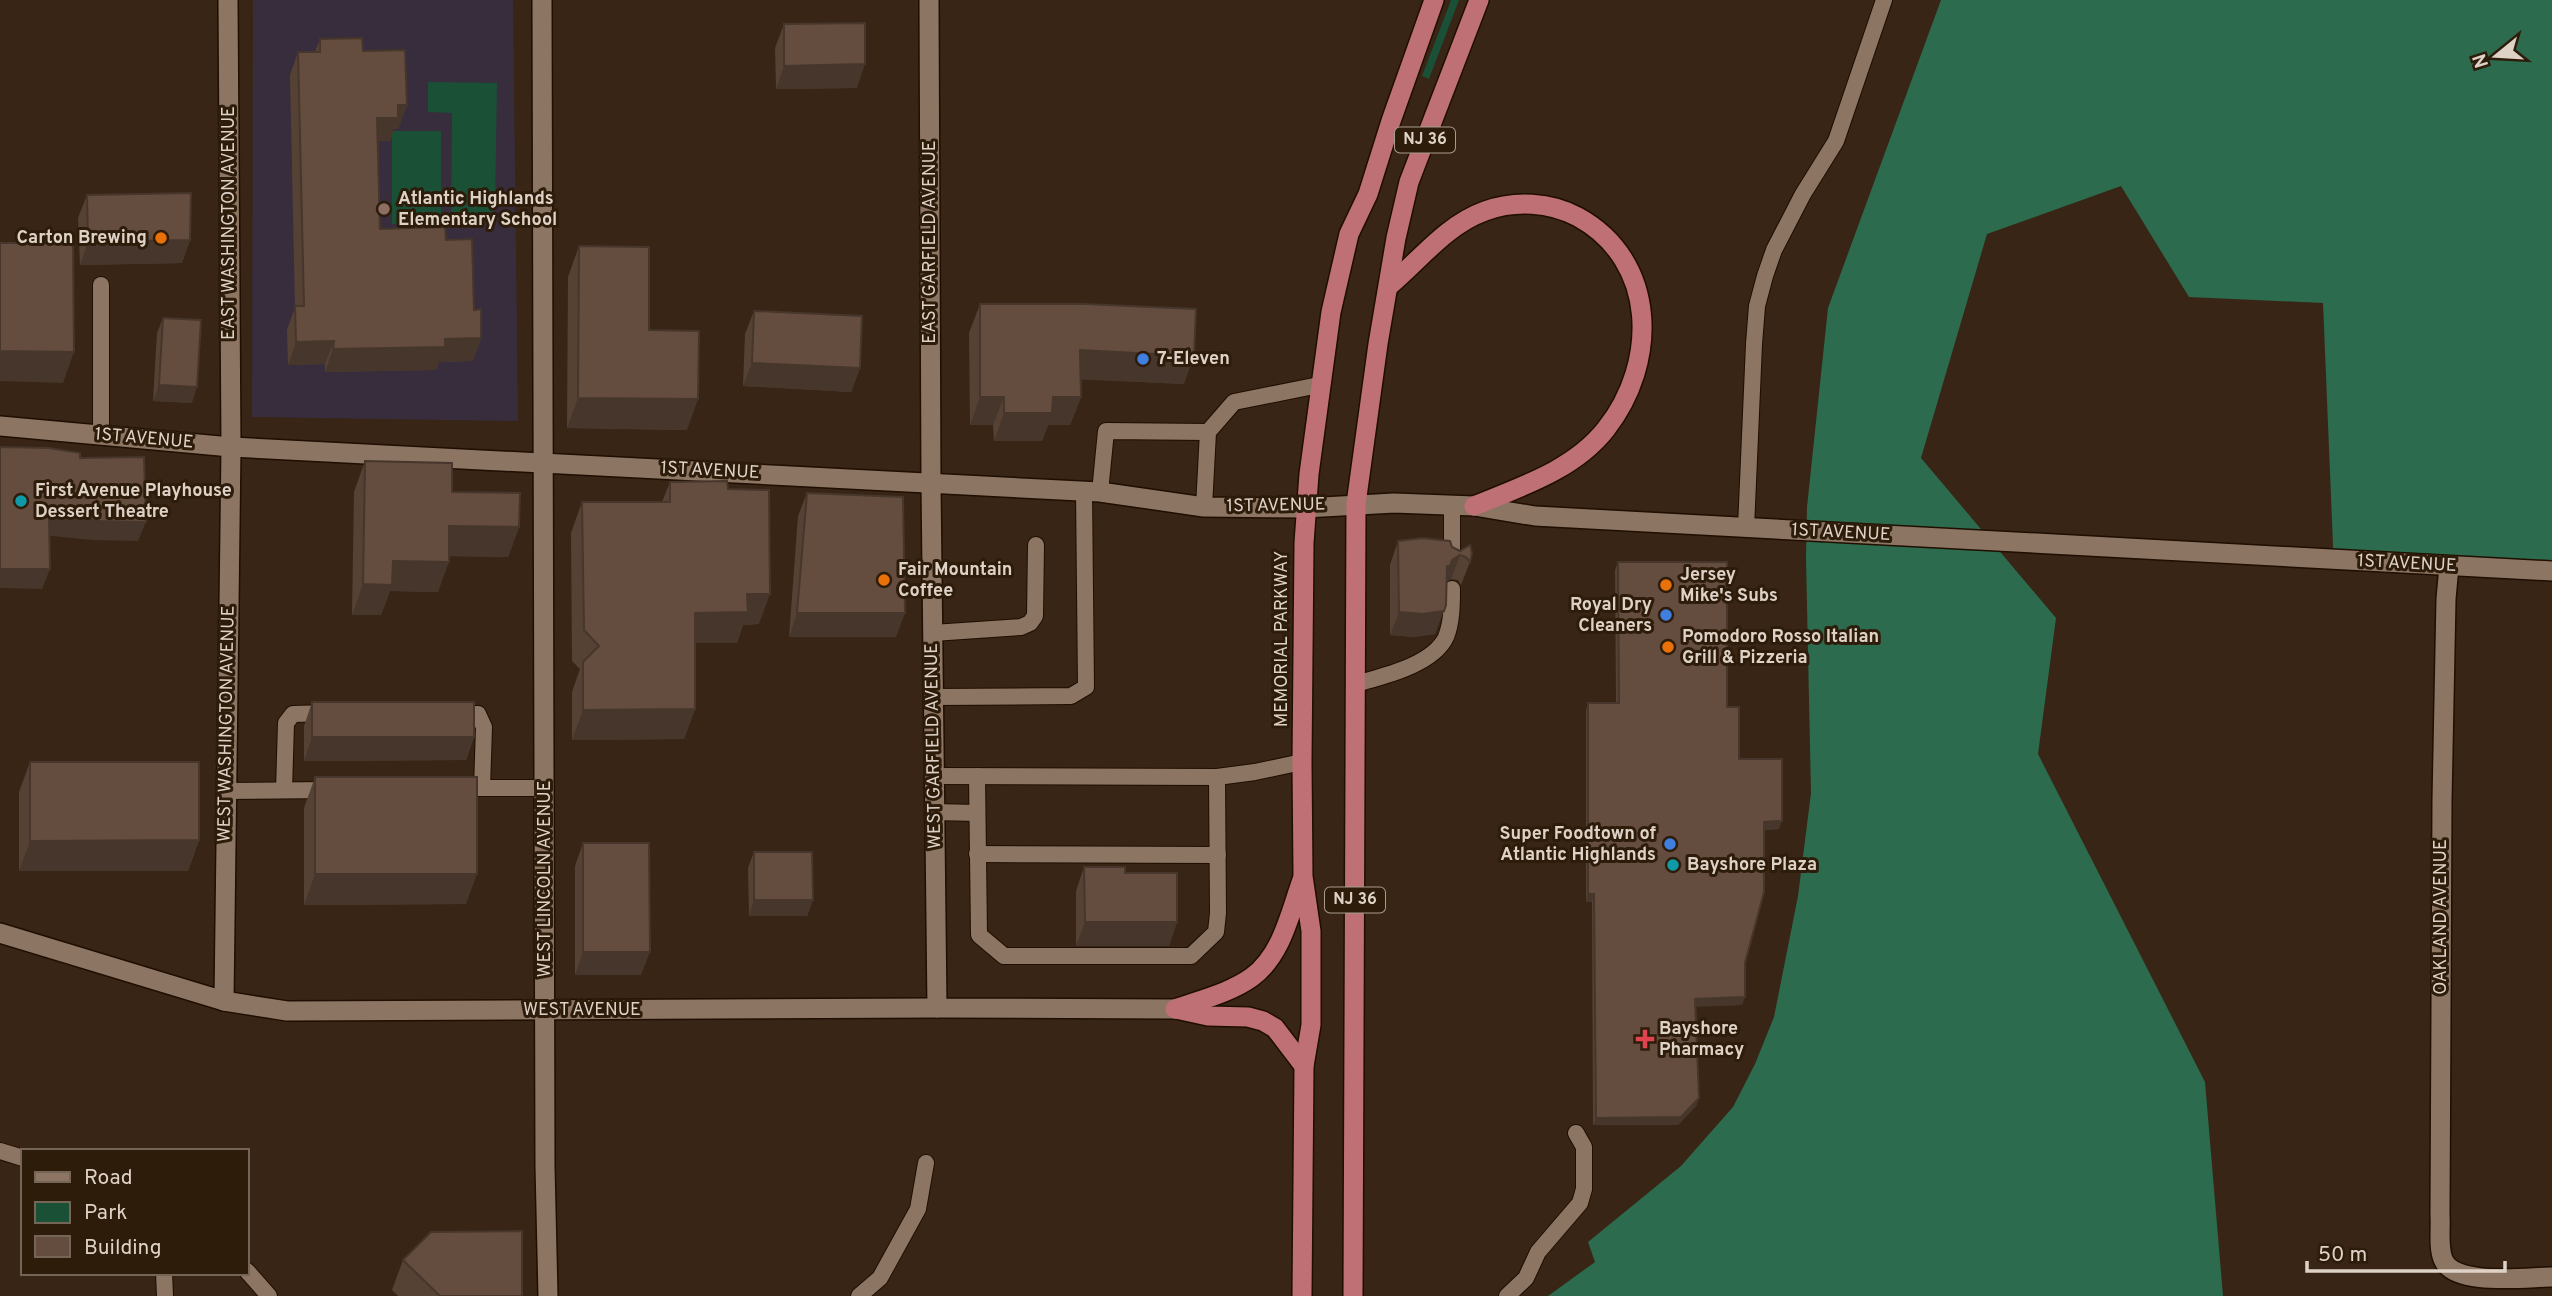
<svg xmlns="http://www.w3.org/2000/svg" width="2552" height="1296" font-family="Overpass,sans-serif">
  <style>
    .education { fill: #372d3d }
    .green { fill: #195036 }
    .forest { fill: #2c6b4d }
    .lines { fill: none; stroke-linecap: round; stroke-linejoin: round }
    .service-casing { stroke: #1f0e01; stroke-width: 18 }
    .minor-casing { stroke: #1f0e01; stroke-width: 22 }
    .tertiary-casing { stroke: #1f0e01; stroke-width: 22 }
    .trunk-casing { stroke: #1f0e01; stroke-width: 22 }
    .service { stroke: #8c7663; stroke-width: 16 }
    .minor { stroke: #8c7663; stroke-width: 19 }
    .tertiary { stroke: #8c7663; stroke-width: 19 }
    .trunk { stroke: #be7074; stroke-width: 19 }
    .wall { fill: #564235 }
    .shaded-wall { fill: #46362b }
    .building { fill: #644d3e; stroke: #46362b; stroke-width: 2 }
    .education-dot { fill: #8d6e63; stroke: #2e1c0b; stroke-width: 2.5 }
    .food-dot { fill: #e8710a; stroke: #2e1c0b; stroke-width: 2.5 }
    .shop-dot { fill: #3f7fe0; stroke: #2e1c0b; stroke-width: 2.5 }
    .culture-dot { fill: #0f9aa8; stroke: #2e1c0b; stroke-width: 2.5 }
    .health-dot { fill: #e0444e; stroke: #2e1c0b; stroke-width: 2.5 }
    .labels { text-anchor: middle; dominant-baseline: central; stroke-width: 6; stroke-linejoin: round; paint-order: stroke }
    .shield { fill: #2e1c0b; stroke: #a99b8f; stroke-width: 2 }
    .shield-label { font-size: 16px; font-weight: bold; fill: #ded2c7 }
    .poi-label { font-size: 18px; font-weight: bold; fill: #ded2c7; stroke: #2e1c0b; text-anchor: start }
    .street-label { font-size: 18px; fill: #ded2c7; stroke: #2e1c0b }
  </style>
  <rect width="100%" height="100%" fill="#382515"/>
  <path class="education" d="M253,0H513L518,421L252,417Z"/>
  <g class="green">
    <path d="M1451,0H1459L1429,79L1422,76Z"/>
    <path d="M428,82L497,83L495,209L486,219H451L452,113L428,112Z"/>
    <rect x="392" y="131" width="49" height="93"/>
  </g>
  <path class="forest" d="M1941,0H2552V580L2334,569L2323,303L2189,297L2121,186L1987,234L1921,458L2056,618L2038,754L2205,1082L2223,1296H1548L1595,1262L1588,1242L1681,1166L1733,1107L1755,1064L1774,1017L1798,896L1811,793L1806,559L1807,507L1828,308Z"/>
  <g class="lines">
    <defs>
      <g id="service">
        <path d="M101,435V285"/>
        <path d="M1100,492L1106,431L1208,432L1234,402L1319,385"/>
        <path d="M1204,507L1208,432"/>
        <path d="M1746,528L1754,344L1757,306L1765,276L1774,250L1803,194L1836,141L1884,0"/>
        <path d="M1452,564V506"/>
        <path d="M933,633L1021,627L1030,623L1035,616L1036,545"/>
        <path d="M1356,684C1383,676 1433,665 1446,637C1452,622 1452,604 1452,589"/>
        <path d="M933,697L1071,696L1086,687L1084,491"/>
        <path d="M454,714H478L484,727L482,788H457"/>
        <path d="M934,776L1217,777L1255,772L1302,762"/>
        <path d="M977,776L979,935L1004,956H1191L1216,932L1218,913L1217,777"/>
        <path d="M482,788H544"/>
        <path d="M284,790L286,723L293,714L330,713"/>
        <path d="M226,791L330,790"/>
        <path d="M934,812L977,813"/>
        <path d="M977,854L1218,855"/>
        <path d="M0,1151L23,1158"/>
        <path d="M247,1271L269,1296"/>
        <path d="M164,1273L165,1296"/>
        <path d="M859,1296L880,1278L918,1209L926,1163"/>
        <path d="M1507,1296L1526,1278L1538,1252L1580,1203L1584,1189V1147L1576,1133"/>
      </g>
      <g id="minor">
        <path d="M542,0L545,1166L548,1296"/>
        <path d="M929,0L931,484"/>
        <path d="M1474,506L1535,516L2552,571"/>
        <path d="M2449,566L2446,599L2442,801L2440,1215C2441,1228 2438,1247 2443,1259C2453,1287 2527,1277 2552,1277"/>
        <path d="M0,933L224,1001L287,1011L937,1008"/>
        <path d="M224,1001L231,447L228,0"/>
      </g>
      <g id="tertiary">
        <path d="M0,426L231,447L1100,492L1204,507L1305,508L1394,503L1474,506"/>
        <path d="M931,484L937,1008L1175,1009"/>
      </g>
      <g id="trunk">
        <path d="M1389,286C1420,260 1446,225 1485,211C1515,200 1550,202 1578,217C1658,261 1658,363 1606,429C1574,470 1520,487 1474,506"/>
        <path d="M1175,1009C1200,1000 1230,993 1252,977C1282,955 1290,913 1302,880"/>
        <path d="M1176,1009L1208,1016L1248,1017L1263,1021L1275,1028L1304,1066"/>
        <path d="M1302,1296L1304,1066L1311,1025V931L1303,876L1302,762L1304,543L1309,474L1331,312L1349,234L1368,194L1391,121L1434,0"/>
        <path d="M1353,1296L1356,504L1378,344L1396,238L1409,182L1479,0"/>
      </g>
    </defs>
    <use href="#service" class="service-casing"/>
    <use href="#minor" class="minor-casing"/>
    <use href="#tertiary" class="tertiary-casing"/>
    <use href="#trunk" class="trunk-casing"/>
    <use href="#service" class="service"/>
    <use href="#minor" class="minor"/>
    <use href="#tertiary" class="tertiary"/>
    <use href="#trunk" class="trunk"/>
  </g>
  <g class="wall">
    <path d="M784,24L857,88L776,89L775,48Z"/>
    <path d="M320,39L363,51L407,105L398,129H394L390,141H378L380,229L446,240L474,310L481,338L473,361L439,362L436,370L325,372V364L288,365L287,330L295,308L290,75L298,52H315Z"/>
    <path d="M87,195L190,240L182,263L80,265L78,218Z"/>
    <path d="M579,246L649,330L687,430L567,428L568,277Z"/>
    <path d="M980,304L1184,384L1081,379V397L1070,425H1048L1042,441H994L993,425H970L969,333Z"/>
    <path d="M754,311L860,368L851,392L743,386L745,334Z"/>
    <path d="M163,318L192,403L153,401L157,333Z"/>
    <path d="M365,461L519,527L508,557L449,556L438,592L390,591L381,615H352L354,492Z"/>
    <path d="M670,482L728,489L759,624L743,625L737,643H695V709L684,739L572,740V692L580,669L572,661L571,533L582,502H662Z"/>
    <path d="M807,493L896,637H789L798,516Z"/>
    <path d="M1398,541L1452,547L1460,551L1470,562L1461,585L1458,580L1451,579L1447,581L1435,634L1414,637L1390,635V565Z"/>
    <path d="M1618,562L1727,707L1739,759L1779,829L1764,830L1745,963L1742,1005L1696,1006L1699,1098L1696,1106L1678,1125H1593L1592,902H1586V711L1588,703H1616L1615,570Z"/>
    <path d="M312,702L474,737L466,760L304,761V726Z"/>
    <path d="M30,762L199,840L188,871H19V792Z"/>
    <path d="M315,777L466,904L304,905V808Z"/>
    <path d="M583,843L641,975H575V866Z"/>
    <path d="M754,852L813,900L807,916H749L748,868Z"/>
    <path d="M1084,867L1125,873L1177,922L1169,946H1076V891Z"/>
    <path d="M403,1260L522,1296H398L392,1290Z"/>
  </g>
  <g class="shaded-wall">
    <path d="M865,64L857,88L776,89L784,66Z"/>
    <path d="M398,105H407L398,129H394L390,141L369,142L377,118Z"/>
    <path d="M190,240L182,263L80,265L88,242Z"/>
    <path d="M481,338L473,361L439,362L436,370L325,372L333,349L445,339Z"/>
    <path d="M334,341L325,364L288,365L296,342Z"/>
    <path d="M1080,350L1194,356L1184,384L1070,379Z"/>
    <path d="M0,351L74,352L63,383L0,381Z"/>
    <path d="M752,363L860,368L851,392L743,386Z"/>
    <path d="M159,385L197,387L192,403L153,401Z"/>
    <path d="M980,397H1004L993,425H970Z"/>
    <path d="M1053,397H1081L1070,425H1048L1042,441H994L1004,413Z"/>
    <path d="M578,398L698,399L687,430L567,428Z"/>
    <path d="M49,515L146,522L138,541L92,540L42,535Z"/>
    <path d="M449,526L519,527L508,557L438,556Z"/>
    <path d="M1460,555L1451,579L1444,583L1447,566L1452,560Z"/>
    <path d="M393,561L449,562L438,592L390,591L381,615H352L363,584Z"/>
    <path d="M0,569H50L42,589L0,588Z"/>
    <path d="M747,594H770L759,624L743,625L737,643H684L695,613Z"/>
    <path d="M1446,605L1435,634L1414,637L1390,635L1399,612Z"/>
    <path d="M797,613H905L896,637H789Z"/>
    <path d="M695,709L684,739L572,740L583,710Z"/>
    <path d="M312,737H474L466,760L304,761Z"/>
    <path d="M1782,821L1779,829L1761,830L1764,822Z"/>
    <path d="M199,840L188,871H19L30,841Z"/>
    <path d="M315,874H477L466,904L304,905Z"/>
    <path d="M1588,894H1594L1592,902H1586Z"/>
    <path d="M754,900H813L807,916H749Z"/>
    <path d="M1085,922H1177L1169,946H1076Z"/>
    <path d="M583,952H650L641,975H575Z"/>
    <path d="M1745,997L1742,1005L1693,1007L1695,999Z"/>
    <path d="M1699,1098L1696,1106L1678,1125H1593L1596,1118Z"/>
  </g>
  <g class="building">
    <path d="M865,23V64L784,66V24Z"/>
    <path d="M362,38L363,51L405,50L407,105H398V118H377L380,229L445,227L446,240L472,239L474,310L481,309V338L445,339V347L333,349L334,341L296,342L295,306H304L298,52H320V39Z"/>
    <path d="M191,193L190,240L88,242L87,195Z"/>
    <path d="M0,243H73L74,352L0,351Z"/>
    <path d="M579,246L649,247V330L699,331L698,399L578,398Z"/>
    <path d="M980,304H1084L1196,309L1194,356L1080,350L1081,397H1053L1052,413H1004V397H980Z"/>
    <path d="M754,311L862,316L860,368L752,363Z"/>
    <path d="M163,318L201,320L197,387L159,385Z"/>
    <path d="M0,447L49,448L80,453V458L144,457L146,522L100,521L49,515L50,569H0Z"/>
    <path d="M365,461L452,463V492L520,493L519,527L449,526V562L393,561L392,585L363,584Z"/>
    <path d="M727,481L728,489L769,490L770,594H747L748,612L695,613V709L583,710V662L599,646L584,630L582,502H670V482Z"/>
    <path d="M807,493L903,497L905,613H797Z"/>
    <path d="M1422,538L1450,541L1452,547L1460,551L1470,545L1472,553L1470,562L1466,557L1460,555L1452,560L1450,566H1447L1446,605L1444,611L1422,614L1399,612L1398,541Z"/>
    <path d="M1618,562H1727V707H1739V759H1782V821L1764,822V892L1745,963V997L1695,999L1699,1098L1681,1117L1596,1118L1594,894H1588V703H1619Z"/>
    <rect x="312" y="702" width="162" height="35"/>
    <path d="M30,762H199V840L30,841Z"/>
    <rect x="315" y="777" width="162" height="97"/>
    <path d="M583,843H649L650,952H583Z"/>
    <path d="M754,852H812L813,900H754Z"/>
    <path d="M1084,867H1125V873H1177V922H1085Z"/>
    <path d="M522,1231V1296H440L403,1260L431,1232Z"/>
  </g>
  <circle class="education-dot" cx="384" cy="209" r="7"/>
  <g class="food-dot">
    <circle cx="161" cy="238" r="7"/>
    <circle cx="884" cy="580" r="7"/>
    <circle cx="1666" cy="585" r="7"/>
    <circle cx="1668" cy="647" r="7"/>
  </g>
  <g class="shop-dot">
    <circle cx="1143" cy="359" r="7"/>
    <circle cx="1666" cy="615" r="7"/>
    <circle cx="1670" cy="844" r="7"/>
  </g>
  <g class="culture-dot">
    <circle cx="21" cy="501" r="7"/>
    <circle cx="1673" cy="865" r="7"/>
  </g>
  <path class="health-dot" d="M1641.5 1028.5h7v7h7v7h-7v7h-7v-7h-7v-7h7z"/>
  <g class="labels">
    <g class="shield">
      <rect x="1395" y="127.5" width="60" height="25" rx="5"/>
      <rect x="1325" y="887.5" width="60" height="25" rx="5"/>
    </g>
    <g class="shield-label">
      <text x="1425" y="140">NJ 36</text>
      <text x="1355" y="900">NJ 36</text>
    </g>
    <g class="poi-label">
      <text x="398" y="199">Atlantic Highlands<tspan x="398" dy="21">Elementary School</tspan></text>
      <text x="147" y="238" text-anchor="end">Carton Brewing</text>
      <text x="1157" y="359">7-Eleven</text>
      <text x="35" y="491">First Avenue Playhouse<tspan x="35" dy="21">Dessert Theatre</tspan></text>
      <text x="898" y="570">Fair Mountain<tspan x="898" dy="21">Coffee</tspan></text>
      <text x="1680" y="575">Jersey<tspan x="1680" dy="21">Mike's Subs</tspan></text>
      <text x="1652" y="605" text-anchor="end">Royal Dry<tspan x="1652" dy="21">Cleaners</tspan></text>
      <text x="1682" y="637">Pomodoro Rosso Italian<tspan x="1682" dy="21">Grill &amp; Pizzeria</tspan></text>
      <text x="1656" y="834" text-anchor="end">Super Foodtown of<tspan x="1656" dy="21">Atlantic Highlands</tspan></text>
      <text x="1687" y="865">Bayshore Plaza</text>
      <text x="1659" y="1029">Bayshore<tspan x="1659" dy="21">Pharmacy</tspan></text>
    </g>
    <g class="street-label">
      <text transform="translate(229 223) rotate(-90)">EAST WASHINGTON AVENUE</text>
      <text transform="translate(930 242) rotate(-90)">EAST GARFIELD AVENUE</text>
      <text transform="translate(144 439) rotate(5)">1ST AVENUE</text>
      <text transform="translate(710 471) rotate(3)">1ST AVENUE</text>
      <text transform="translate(1276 506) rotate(-1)">1ST AVENUE</text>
      <text transform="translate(1841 533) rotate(3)">1ST AVENUE</text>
      <text transform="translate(2407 564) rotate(3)">1ST AVENUE</text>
      <text transform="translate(1282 639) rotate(-90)">MEMORIAL PARKWAY</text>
      <text transform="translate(227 724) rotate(-89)">WEST WASHINGTON AVENUE</text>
      <text transform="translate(934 746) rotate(-91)">WEST GARFIELD AVENUE</text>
      <text transform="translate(545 879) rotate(-90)">WEST LINCOLN AVENUE</text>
      <text transform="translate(2441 917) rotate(-90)">OAKLAND AVENUE</text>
      <text x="582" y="1010">WEST AVENUE</text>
    </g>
  </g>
  <rect x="21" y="1149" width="228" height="126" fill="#2e1c0b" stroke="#746556" stroke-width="2"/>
  <rect x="35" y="1172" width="35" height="10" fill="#8c7663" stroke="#746556" stroke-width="2"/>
  <text x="84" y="1184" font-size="21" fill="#ded2c7">Road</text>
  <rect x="35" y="1202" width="35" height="21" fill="#195036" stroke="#746556" stroke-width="2"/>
  <text x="84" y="1219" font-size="21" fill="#ded2c7">Park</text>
  <rect x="35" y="1236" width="35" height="21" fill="#644d3e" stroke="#746556" stroke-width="2"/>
  <text x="84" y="1254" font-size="21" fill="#ded2c7">Building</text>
  <g transform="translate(2496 56) rotate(252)" stroke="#2e1c0b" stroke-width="5" paint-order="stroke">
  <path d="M0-5L12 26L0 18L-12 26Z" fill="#ded2c7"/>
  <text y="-10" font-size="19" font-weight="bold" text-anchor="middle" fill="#ded2c7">N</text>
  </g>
  <path d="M2307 1261v10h198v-10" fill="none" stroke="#ded2c7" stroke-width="3.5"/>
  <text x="2318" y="1261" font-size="21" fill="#ded2c7" stroke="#2e1c0b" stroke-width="5" paint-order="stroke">50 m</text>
</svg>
